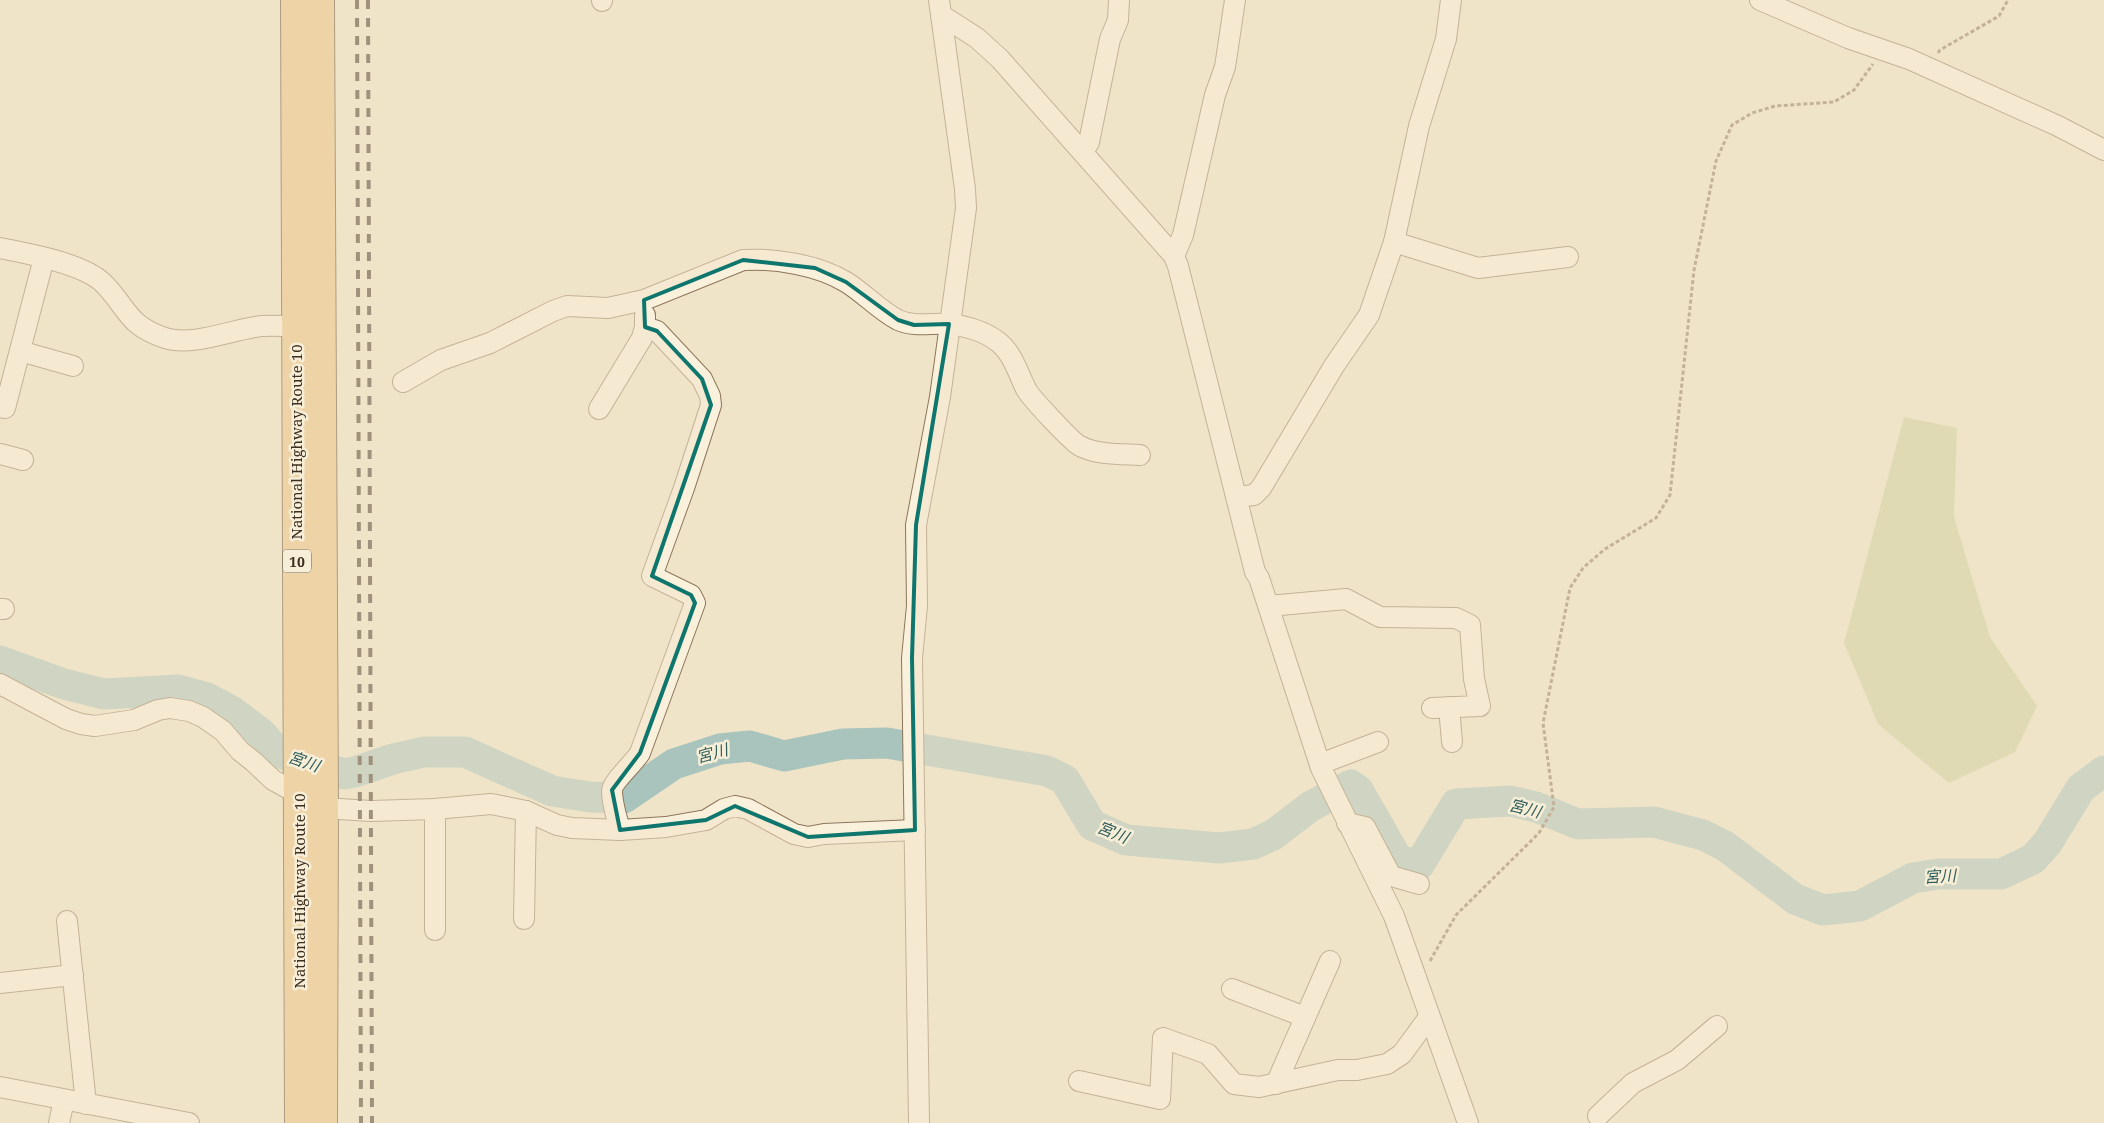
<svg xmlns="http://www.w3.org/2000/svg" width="2104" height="1123" font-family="'Noto Serif','Noto Sans JP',serif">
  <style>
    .green { fill: #c9cf9b }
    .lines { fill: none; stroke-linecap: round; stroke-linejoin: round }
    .river { stroke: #a9c4bc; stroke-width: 31 }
    .minor-casing { stroke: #8d765c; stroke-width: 22 }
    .trunk-casing { stroke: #5b4430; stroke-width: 30 }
    .path { stroke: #8d765c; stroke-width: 3; stroke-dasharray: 4 2.5; stroke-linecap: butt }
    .minor { stroke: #faf1dc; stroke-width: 20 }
    .trunk { stroke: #eabe7c; stroke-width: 28 }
    .rail { stroke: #3d2e20; stroke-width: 4; stroke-dasharray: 9 9; stroke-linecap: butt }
    .marked { fill: none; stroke: #0f766e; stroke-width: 4; stroke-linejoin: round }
    .labels { text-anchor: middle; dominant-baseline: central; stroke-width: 5; stroke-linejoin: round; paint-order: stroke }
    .shield { fill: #f7eed8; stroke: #756857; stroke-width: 1 }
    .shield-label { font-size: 14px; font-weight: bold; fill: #3d2e20 }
    .street-label { font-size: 15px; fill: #3d2e20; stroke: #f7eed8 }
    .water-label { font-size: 16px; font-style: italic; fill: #2f5d5a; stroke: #f7eed8 }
  </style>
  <rect width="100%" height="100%" fill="#f0e4c8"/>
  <path class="green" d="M1904,417L1957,428L1954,517L1990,637L2037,706L2015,752L1949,783L1878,724L1844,643Z"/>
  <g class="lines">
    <path class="river" d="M0,661L64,684L104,694L178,690L207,698L233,712L262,734L277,752L344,774L355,772L393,759L424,752H465L552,791L590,797L624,798L674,764L720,749L750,746L784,756L843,744L887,743L1047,771L1065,780L1092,825L1126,840L1220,848L1253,844L1273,835L1311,806L1351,785L1358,790L1398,860L1419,865L1456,804L1510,801L1536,807L1578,824L1654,822L1703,835L1725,846L1795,899L1823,910L1860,906L1913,878L1938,874H2001L2033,859L2048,842L2081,788L2104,771"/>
    <defs>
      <g id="minor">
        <path d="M1760,0L1848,38L1909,59L2058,126L2104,150"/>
        <path d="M602,1V0"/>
        <path d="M941,15L977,38L1000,59L1174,256L1178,266L1255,572L1259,578L1321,768L1394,916L1468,1123"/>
        <path d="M1083,152L1089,142L1110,39L1118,20L1119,0"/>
        <path d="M1394,242L1478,268L1568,257"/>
        <path d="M0,248C27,253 80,263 101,281C127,305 125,325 165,338C193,347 233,329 262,326C277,325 293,327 308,326"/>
        <path d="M1174,256L1183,235L1215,95L1225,67L1235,0"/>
        <path d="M20,351L73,366"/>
        <path d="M403,382L441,360L490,343L553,311L567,306L608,308L644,300L743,260C775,258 818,265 846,282C864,293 879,310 898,320C914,327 931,323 947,324C963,325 984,331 997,341C1013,353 1017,371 1026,389C1029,396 1073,443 1080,446C1097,455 1121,454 1140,455"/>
        <path d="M0,407L5,408L44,258"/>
        <path d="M599,409L642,338L645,327V315"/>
        <path d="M0,454L23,460"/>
        <path d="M1236,497L1254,495L1261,488L1334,366L1369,315L1394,242L1419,126L1446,39L1451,0"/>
        <path d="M1269,606L1346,599L1380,617L1456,618L1470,625L1474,679L1480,706L1432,708"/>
        <path d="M0,609H4"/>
        <path d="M0,684L66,719L81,724L95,726L134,720L158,710L170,708L189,711L203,717L223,731L240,751L254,762L273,780L324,808L371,811L435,809L491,804L526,811L557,825L572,828L620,830L666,827L706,820L724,809L735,806L748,809L794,834L808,837L824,834L915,830"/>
        <path d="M1449,707L1452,742"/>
        <path d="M1320,764L1378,742"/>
        <path d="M435,809V930"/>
        <path d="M1347,823L1365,827L1391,876L1419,884"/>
        <path d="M620,830C617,818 612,804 612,791C612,782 634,763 640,753L695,603L691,595L652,576L684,488L711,405L710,396L702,379L657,331L645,327"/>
        <path d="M524,919L526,811"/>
        <path d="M67,921L86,1104"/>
        <path d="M0,983L73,975"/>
        <path d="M1232,989L1305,1017"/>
        <path d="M1079,1081L1160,1099L1163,1038L1208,1054L1234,1084L1259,1087L1338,1070H1357L1387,1064L1402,1054L1429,1017"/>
        <path d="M1276,1084L1330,961"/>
        <path d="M0,1087L189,1123"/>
        <path d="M1598,1116L1633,1083L1677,1060L1717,1026"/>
        <path d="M59,1123L64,1100"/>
        <path d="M919,1123L912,658L917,606L916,525L940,397L966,208L965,189L939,0"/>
      </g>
      <g id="trunk">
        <path d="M295,0L299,1123"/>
        <path d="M320,0L324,808L323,1123"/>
      </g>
    </defs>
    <use href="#minor" class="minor-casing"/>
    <use href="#trunk" class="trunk-casing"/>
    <g class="path">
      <path d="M1938,53L1940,50L1999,16L2008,0"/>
      <path d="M1430,961L1456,915L1539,833L1554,807L1543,723L1570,588L1583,568L1605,549L1656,518L1670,495L1694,270L1716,161L1732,125L1752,113L1775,106L1834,102L1854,90L1873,64"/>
    </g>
    <use href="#minor" class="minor"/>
    <use href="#trunk" class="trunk"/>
    <g class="rail">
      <path d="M357,0L361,1123"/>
      <path d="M368,0L372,1123"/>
    </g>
  </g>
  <path d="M0 0H2104V1123H0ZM743,260L815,268L846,282L898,320L914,325L949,324L916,525L912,658L915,830L808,837L735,806L706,820L620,830L612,790L640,753L695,603L691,595L652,576L711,405L702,379L657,331L645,327L644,300Z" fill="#f0e4c8" fill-opacity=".55" fill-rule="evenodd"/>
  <path class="marked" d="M743,260L815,268L846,282L898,320L914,325L949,324L916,525L912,658L915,830L808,837L735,806L706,820L620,830L612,790L640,753L695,603L691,595L652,576L711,405L702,379L657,331L645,327L644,300Z"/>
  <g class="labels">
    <rect class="shield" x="283" y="549.5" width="28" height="23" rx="4"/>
    <g class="shield-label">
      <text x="297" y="561">10</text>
    </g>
    <g class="street-label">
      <text transform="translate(296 442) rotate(-90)">National Highway Route 10</text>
      <text transform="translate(299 891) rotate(-90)">National Highway Route 10</text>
    </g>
    <g class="water-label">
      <text transform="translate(712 753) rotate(-15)">宮川</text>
      <text transform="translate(304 761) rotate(19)">宮川</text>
      <text transform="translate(1525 808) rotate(15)">宮川</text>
      <text transform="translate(1113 832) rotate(22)">宮川</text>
      <text transform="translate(1940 876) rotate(-3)">宮川</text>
    </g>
  </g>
</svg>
